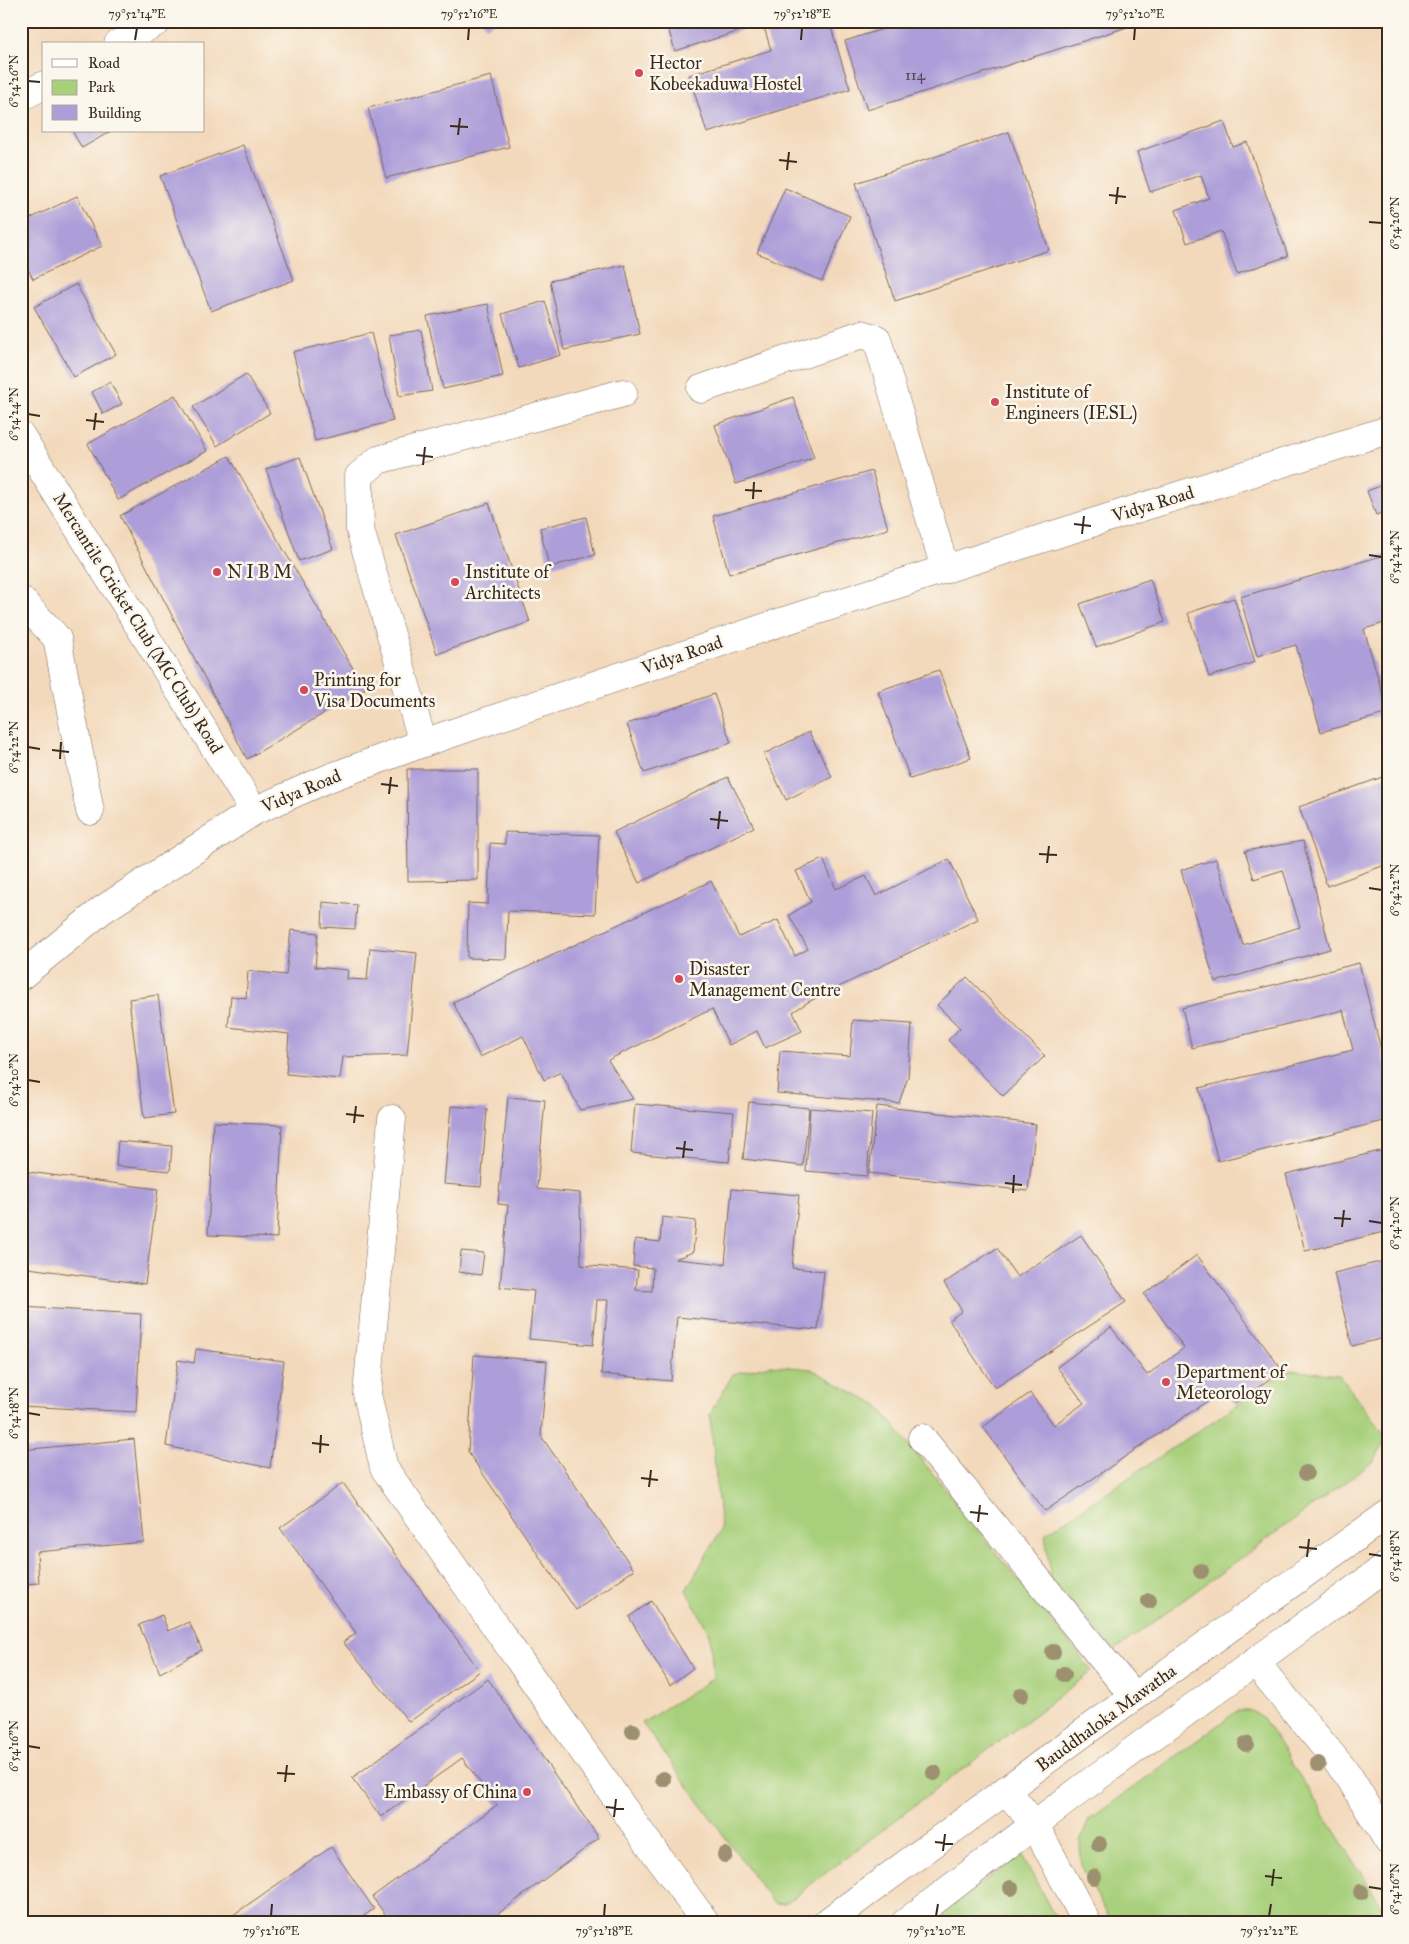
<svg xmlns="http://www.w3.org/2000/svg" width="1409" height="1944" font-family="'IM FELL Great Primer',serif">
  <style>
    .green { fill: #a8d07b; stroke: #727d4c }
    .building { fill: #ad9ed9 }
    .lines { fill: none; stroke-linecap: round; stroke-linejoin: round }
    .minor-casing { stroke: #7b6755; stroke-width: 29 }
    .major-casing { stroke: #7b6755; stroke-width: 29 }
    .minor { stroke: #fff; stroke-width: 28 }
    .major { stroke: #fff; stroke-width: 28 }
    .tree { fill: #9d9071 }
    .ticks { fill: none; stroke: #3b2a1e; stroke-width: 2 }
    .poi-dot { fill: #d1495b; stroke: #fbf7ec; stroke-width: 2 }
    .labels { text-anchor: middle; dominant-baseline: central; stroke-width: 5; stroke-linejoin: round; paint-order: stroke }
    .number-label { font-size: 15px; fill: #58474d }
    .poi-label { font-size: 18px; fill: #3b2a1e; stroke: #fbf7ec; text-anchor: start }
    .street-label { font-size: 18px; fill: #3b2a1e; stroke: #fbf7ec }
    .neatline { fill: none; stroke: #3b2a1e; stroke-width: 2 }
    .ticks-label { font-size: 12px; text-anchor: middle; fill: #3b2a1e }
  </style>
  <rect width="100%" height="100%" fill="#fbf7ec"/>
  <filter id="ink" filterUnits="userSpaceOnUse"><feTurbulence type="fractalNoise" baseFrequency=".02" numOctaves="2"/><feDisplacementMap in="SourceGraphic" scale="10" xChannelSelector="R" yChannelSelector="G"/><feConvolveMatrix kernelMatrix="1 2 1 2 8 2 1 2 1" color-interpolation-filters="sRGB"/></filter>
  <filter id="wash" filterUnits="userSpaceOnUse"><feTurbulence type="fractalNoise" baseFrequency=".0096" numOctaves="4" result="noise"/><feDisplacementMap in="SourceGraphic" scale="20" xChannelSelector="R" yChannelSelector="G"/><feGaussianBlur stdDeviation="1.12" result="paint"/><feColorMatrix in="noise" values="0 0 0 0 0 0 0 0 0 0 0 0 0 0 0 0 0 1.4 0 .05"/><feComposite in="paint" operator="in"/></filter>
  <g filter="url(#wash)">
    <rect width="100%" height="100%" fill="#f3d9bb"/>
    <g class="green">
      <path d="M770,1365L811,1369L878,1406L1092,1671L785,1904L773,1903L642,1723L713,1678L710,1634L686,1590L721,1530L710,1414L733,1374Z"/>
      <path d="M1289,1370L1339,1375L1387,1437L1374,1461L1115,1650L1051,1580L1045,1534Z"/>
      <path d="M1237,1711H1251L1263,1718L1388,1916V1923H1112L1081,1866L1080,1841L1089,1820Z"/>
      <path d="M1022,1855L1058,1923H925Z"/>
    </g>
    <g id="blocks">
      <g class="building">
        <path d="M482,21H497L486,27Z"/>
        <path d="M666,21H829L850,89L707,133L689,75L771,50L763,24L675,51Z"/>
        <path d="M908,21H1143V22L867,110L845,41Z"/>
        <path d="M491,76L509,147L386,178L368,108Z"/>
        <path d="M1224,121L1233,147L1247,142L1288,256L1237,274L1221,231L1187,243L1176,210L1209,198L1201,175L1150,192L1137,152Z"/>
        <path d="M72,131H111L82,148Z"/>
        <path d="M1009,132L1049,250L895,301L856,183Z"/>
        <path d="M243,145L294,280L211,311L160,176Z"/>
        <path d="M785,188L850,216L822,281L757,253Z"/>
        <path d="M77,196L102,246L33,279L21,255V223Z"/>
        <path d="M625,265L640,334L564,350L550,281Z"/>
        <path d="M76,284L116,354L74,377L34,307Z"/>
        <path d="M545,301L561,355L519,368L502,314Z"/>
        <path d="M488,304L503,376L443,389L427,316Z"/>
        <path d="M421,330L432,391L399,396L389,335Z"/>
        <path d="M371,333L393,421L315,441L293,352Z"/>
        <path d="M246,374L270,413L217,446L193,407Z"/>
        <path d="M110,382L122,404L103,414L92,392Z"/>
        <path d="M175,395L207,451L118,500L88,444Z"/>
        <path d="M793,397L814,458L736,484L715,425Z"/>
        <path d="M229,456L365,689L247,759L120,516Z"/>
        <path d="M300,457L333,549L299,561L266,469Z"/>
        <path d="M872,471L888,529L729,574L713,516Z"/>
        <path d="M1388,483V511L1376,515L1367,491Z"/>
        <path d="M489,503L530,622L437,654L396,535Z"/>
        <path d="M586,517L595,555L549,567L540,528Z"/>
        <path d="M1388,554V622L1364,629L1388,713L1321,732L1296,645L1257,656L1240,597Z"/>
        <path d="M1150,579L1165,622L1096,647L1080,604Z"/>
        <path d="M1234,598L1255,662L1209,677L1188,613Z"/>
        <path d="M939,670L971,758L910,779L878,691Z"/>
        <path d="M714,694L731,743L644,773L627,724Z"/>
        <path d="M809,732L832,777L786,800L764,754Z"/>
        <path d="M407,769H478V880L408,881Z"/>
        <path d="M1388,775V864L1327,886L1299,807Z"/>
        <path d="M728,777L754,827L639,883L614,832Z"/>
        <path d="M505,832L599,835L595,914L508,911L506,959L467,958L468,903L488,904L490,843L505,844Z"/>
        <path d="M1303,841L1330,949L1215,982L1181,870L1216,859L1243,945L1300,927L1283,870L1254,879L1245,851Z"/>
        <path d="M823,859L836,889L866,876L876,896L949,859L978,919L808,1002L793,1012L802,1031L765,1048L757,1031L729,1045L712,1009L608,1060L633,1099L580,1110L561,1072L544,1080L523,1036L480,1057L453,1002L711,881L739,937L778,920L795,956L808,949L789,915L811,902L796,871Z"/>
        <path d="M323,902L357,905L355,929L322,927Z"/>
        <path d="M291,930L318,933L315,967L348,970L347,979L367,980L370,948L417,953L407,1055L343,1057L340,1079L286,1074L289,1034L228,1027L231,996L246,998L248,971L286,975Z"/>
        <path d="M1359,963L1388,1077V1120L1218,1161L1199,1088L1353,1050L1343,1010L1192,1048L1182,1008Z"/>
        <path d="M967,977L1045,1056L1003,1096L948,1040L960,1028L937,1005Z"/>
        <path d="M158,995L174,1114L144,1118L129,999Z"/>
        <path d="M853,1020L912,1024L908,1077L899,1103L777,1093L780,1051L850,1056Z"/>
        <path d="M508,1097L545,1100L537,1189L580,1193L581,1265L638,1270L636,1290L652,1291L653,1268L633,1266L635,1239L660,1242L662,1217L696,1221L693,1252L675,1259L725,1264L732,1189L799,1195L792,1268L824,1271L818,1330L677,1317L671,1381L601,1374L608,1300H597L593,1345L529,1339L534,1291L500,1287L508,1205L498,1204Z"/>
        <path d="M749,1102L809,1108L803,1166L743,1159Z"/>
        <path d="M635,1104L734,1112L729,1162L631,1153Z"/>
        <path d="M451,1106L487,1109L481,1187L444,1184Z"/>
        <path d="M877,1106L1036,1124L1028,1191L869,1173Z"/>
        <path d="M810,1108L872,1113L867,1176L806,1171Z"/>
        <path d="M213,1122L282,1125L277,1238L208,1235Z"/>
        <path d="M118,1141L172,1146L170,1171L116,1166Z"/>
        <path d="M1388,1149V1231L1305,1251L1286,1174Z"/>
        <path d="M21,1171L158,1189L145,1284L21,1267Z"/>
        <path d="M1081,1235L1126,1302L995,1388L949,1320L962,1311L944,1283L997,1248L1017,1277Z"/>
        <path d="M461,1251L484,1253L481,1275L459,1272Z"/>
        <path d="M1197,1255L1282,1370L1235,1404L1225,1389L1045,1511L983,1427L1030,1393L1054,1425L1084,1403L1057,1367L1111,1327L1147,1375L1184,1348L1144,1294Z"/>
        <path d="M1388,1260V1337L1352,1346L1334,1273Z"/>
        <path d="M21,1307L141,1314L136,1412L21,1406Z"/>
        <path d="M196,1349L284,1361L270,1468L166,1446L178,1360L194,1363Z"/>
        <path d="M474,1355L547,1361L541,1436L634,1570L576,1610L468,1452Z"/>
        <path d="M134,1439L144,1542L37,1552L39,1583L21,1584V1450Z"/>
        <path d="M343,1483L480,1671L409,1722L343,1642L356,1633L280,1528Z"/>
        <path d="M651,1601L693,1668L670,1685L629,1617Z"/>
        <path d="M162,1615L168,1631L189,1622L202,1650L160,1673L139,1625Z"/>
        <path d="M488,1679L599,1838L486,1923H392L372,1897L497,1805L462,1758L381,1817L352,1778Z"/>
        <path d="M331,1847L374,1909L358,1920L360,1923H239L233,1915Z"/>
      </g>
    </g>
  </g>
  <g filter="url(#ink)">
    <use href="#blocks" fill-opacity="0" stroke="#7b6755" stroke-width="1"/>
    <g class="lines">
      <defs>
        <g id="minor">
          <path d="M118,44L158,21"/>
          <path d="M21,97L44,85"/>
          <path d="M701,389L862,334L877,339L945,569"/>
          <path d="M21,436L254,811"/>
          <path d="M21,600L57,638L90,811"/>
          <path d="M423,743L360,530L359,476L378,460L623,393"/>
          <path d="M21,976L102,910L254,811L329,778L423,743L778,623L945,569L1388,430"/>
          <path d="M392,1119L367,1394L384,1468L638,1829L706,1923"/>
          <path d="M922,1438L1134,1697"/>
          <path d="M1255,1662L1348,1775L1388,1841"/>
          <path d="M1006,1790L1035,1825L1087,1923"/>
        </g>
        <g id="major">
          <path d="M826,1923L1086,1731L1388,1514"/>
          <path d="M905,1923L1093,1780L1388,1565"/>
        </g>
      </defs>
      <use href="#minor" class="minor-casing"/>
      <use href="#major" class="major-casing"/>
      <use href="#minor" class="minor"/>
      <use href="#major" class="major"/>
    </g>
    <g class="tree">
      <circle cx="1306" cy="1473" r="8"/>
      <circle cx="1201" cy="1571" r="8"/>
      <circle cx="1149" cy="1601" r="8"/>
      <circle cx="1053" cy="1652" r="8"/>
      <circle cx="1064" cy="1674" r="8"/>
      <circle cx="1021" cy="1695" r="8"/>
      <circle cx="633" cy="1731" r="8"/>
      <circle cx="1246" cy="1744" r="8"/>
      <circle cx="1318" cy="1764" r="8"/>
      <circle cx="934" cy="1773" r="8"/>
      <circle cx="663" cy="1779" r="8"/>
      <circle cx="1099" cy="1844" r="8"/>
      <circle cx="725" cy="1855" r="8"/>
      <circle cx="1094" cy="1877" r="8"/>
      <circle cx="1011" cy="1888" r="8"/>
      <circle cx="1361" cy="1892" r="8"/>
    </g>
  </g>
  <path class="ticks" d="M135,40L137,28M468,40L469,28M801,40L802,28M1134,40L1135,28M28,81L40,82M450,126L468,127M458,135L460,118M779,160L797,162M787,170L789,152M1109,195L1126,197M1116,204L1118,187M1369,222L1382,223M28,414L40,416M86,420L104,422M94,430L96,413M416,455L433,457M423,465L425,447M745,490L762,491M753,499L754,482M1074,524L1091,526M1082,534L1084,516M1369,555L1382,557M28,747L40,749M52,750L69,752M60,759L61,742M381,784L398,786M389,794L391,777M710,819L728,821M718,829L720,811M1039,854L1057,855M1047,863L1049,846M1369,888L1382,890M28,1080L40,1082M346,1114L364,1116M354,1123L356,1106M676,1148L693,1150M683,1158L685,1141M1005,1183L1022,1185M1013,1193L1014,1175M1334,1218L1351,1219M1369,1221L1382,1223M1342,1227L1344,1210M28,1413L40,1415M312,1443L329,1445M320,1453L321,1435M641,1478L658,1480M649,1487L651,1470M970,1512L988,1514M978,1522L980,1505M1299,1547L1317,1549M1369,1554L1382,1556M1307,1557L1309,1539M28,1746L40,1748M277,1773L295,1774M285,1782L287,1765M606,1807L624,1809M614,1817L616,1799M935,1842L953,1844M943,1851L945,1834M1265,1876L1282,1878M1272,1886L1274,1869M1369,1887L1382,1889M271,1916L272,1904M604,1916L605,1904M936,1916L938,1904M1269,1916L1271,1904"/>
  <g class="poi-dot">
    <circle cx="639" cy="73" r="5"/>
    <circle cx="995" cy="402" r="5"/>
    <circle cx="217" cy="572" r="5"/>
    <circle cx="455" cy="582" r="5"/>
    <circle cx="304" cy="690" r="5"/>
    <circle cx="679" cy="979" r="5"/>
    <circle cx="1166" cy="1382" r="5"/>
    <circle cx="527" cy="1792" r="5"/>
  </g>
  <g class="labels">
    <g class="number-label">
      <text x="915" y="75">114</text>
    </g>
    <g class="poi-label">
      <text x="649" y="63">Hector<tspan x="649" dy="21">Kobeekaduwa Hostel</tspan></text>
      <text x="1005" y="392">Institute of<tspan x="1005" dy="21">Engineers (IESL)</tspan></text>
      <text x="227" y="572">N I B M</text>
      <text x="465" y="572">Institute of<tspan x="465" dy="21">Architects</tspan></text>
      <text x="314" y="680">Printing for<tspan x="314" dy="21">Visa Documents</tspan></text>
      <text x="689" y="969">Disaster<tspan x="689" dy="21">Management Centre</tspan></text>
      <text x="1176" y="1372">Department of<tspan x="1176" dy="21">Meteorology</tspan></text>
      <text x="517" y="1792" text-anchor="end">Embassy of China</text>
    </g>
    <g class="street-label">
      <text transform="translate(1153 504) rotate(-17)">Vidya Road</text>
      <text transform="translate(138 623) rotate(58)">Mercantile Cricket Club (MC Club) Road</text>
      <text transform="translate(682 655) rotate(-19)">Vidya Road</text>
      <text transform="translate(301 791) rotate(-23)">Vidya Road</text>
      <text transform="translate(1106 1718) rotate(-36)">Bauddhaloka Mawatha</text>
    </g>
  </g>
  <rect width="1409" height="1944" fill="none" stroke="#fbf7ec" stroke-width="55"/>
  <rect x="42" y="42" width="162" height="90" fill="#fbf7ec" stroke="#aea59a"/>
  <rect x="52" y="59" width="25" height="8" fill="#ffffff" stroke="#aea59a"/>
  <text x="88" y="68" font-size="15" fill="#3b2a1e">Road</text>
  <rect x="52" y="80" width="25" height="15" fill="#a8d07b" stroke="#aea59a"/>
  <text x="88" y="92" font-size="15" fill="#3b2a1e">Park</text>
  <rect x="52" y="105" width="25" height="15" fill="#ad9ed9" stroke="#aea59a"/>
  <text x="88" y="118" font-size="15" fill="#3b2a1e">Building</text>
  <rect x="28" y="28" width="1354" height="1888" class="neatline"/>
  <g class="ticks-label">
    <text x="137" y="18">79°52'14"E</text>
    <text x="469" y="18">79°52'16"E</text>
    <text x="802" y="18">79°52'18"E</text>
    <text x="1135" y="18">79°52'20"E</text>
    <text transform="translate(14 81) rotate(-90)" y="4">6°54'26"N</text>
    <text transform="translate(1395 223) rotate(-90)" y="4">6°54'26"N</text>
    <text transform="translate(14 414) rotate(-90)" y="4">6°54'24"N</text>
    <text transform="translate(1395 557) rotate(-90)" y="4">6°54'24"N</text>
    <text transform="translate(14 747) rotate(-90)" y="4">6°54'22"N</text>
    <text transform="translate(1395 890) rotate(-90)" y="4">6°54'22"N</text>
    <text transform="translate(14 1080) rotate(-90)" y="4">6°54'20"N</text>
    <text transform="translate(1395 1223) rotate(-90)" y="4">6°54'20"N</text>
    <text transform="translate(14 1413) rotate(-90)" y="4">6°54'18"N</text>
    <text transform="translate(1395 1556) rotate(-90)" y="4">6°54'18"N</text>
    <text transform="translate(14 1746) rotate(-90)" y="4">6°54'16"N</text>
    <text transform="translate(1395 1889) rotate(-90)" y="4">6°54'16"N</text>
    <text x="271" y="1935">79°52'16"E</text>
    <text x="604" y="1935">79°52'18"E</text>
    <text x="936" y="1935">79°52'20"E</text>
    <text x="1269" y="1935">79°52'22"E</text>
  </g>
</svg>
